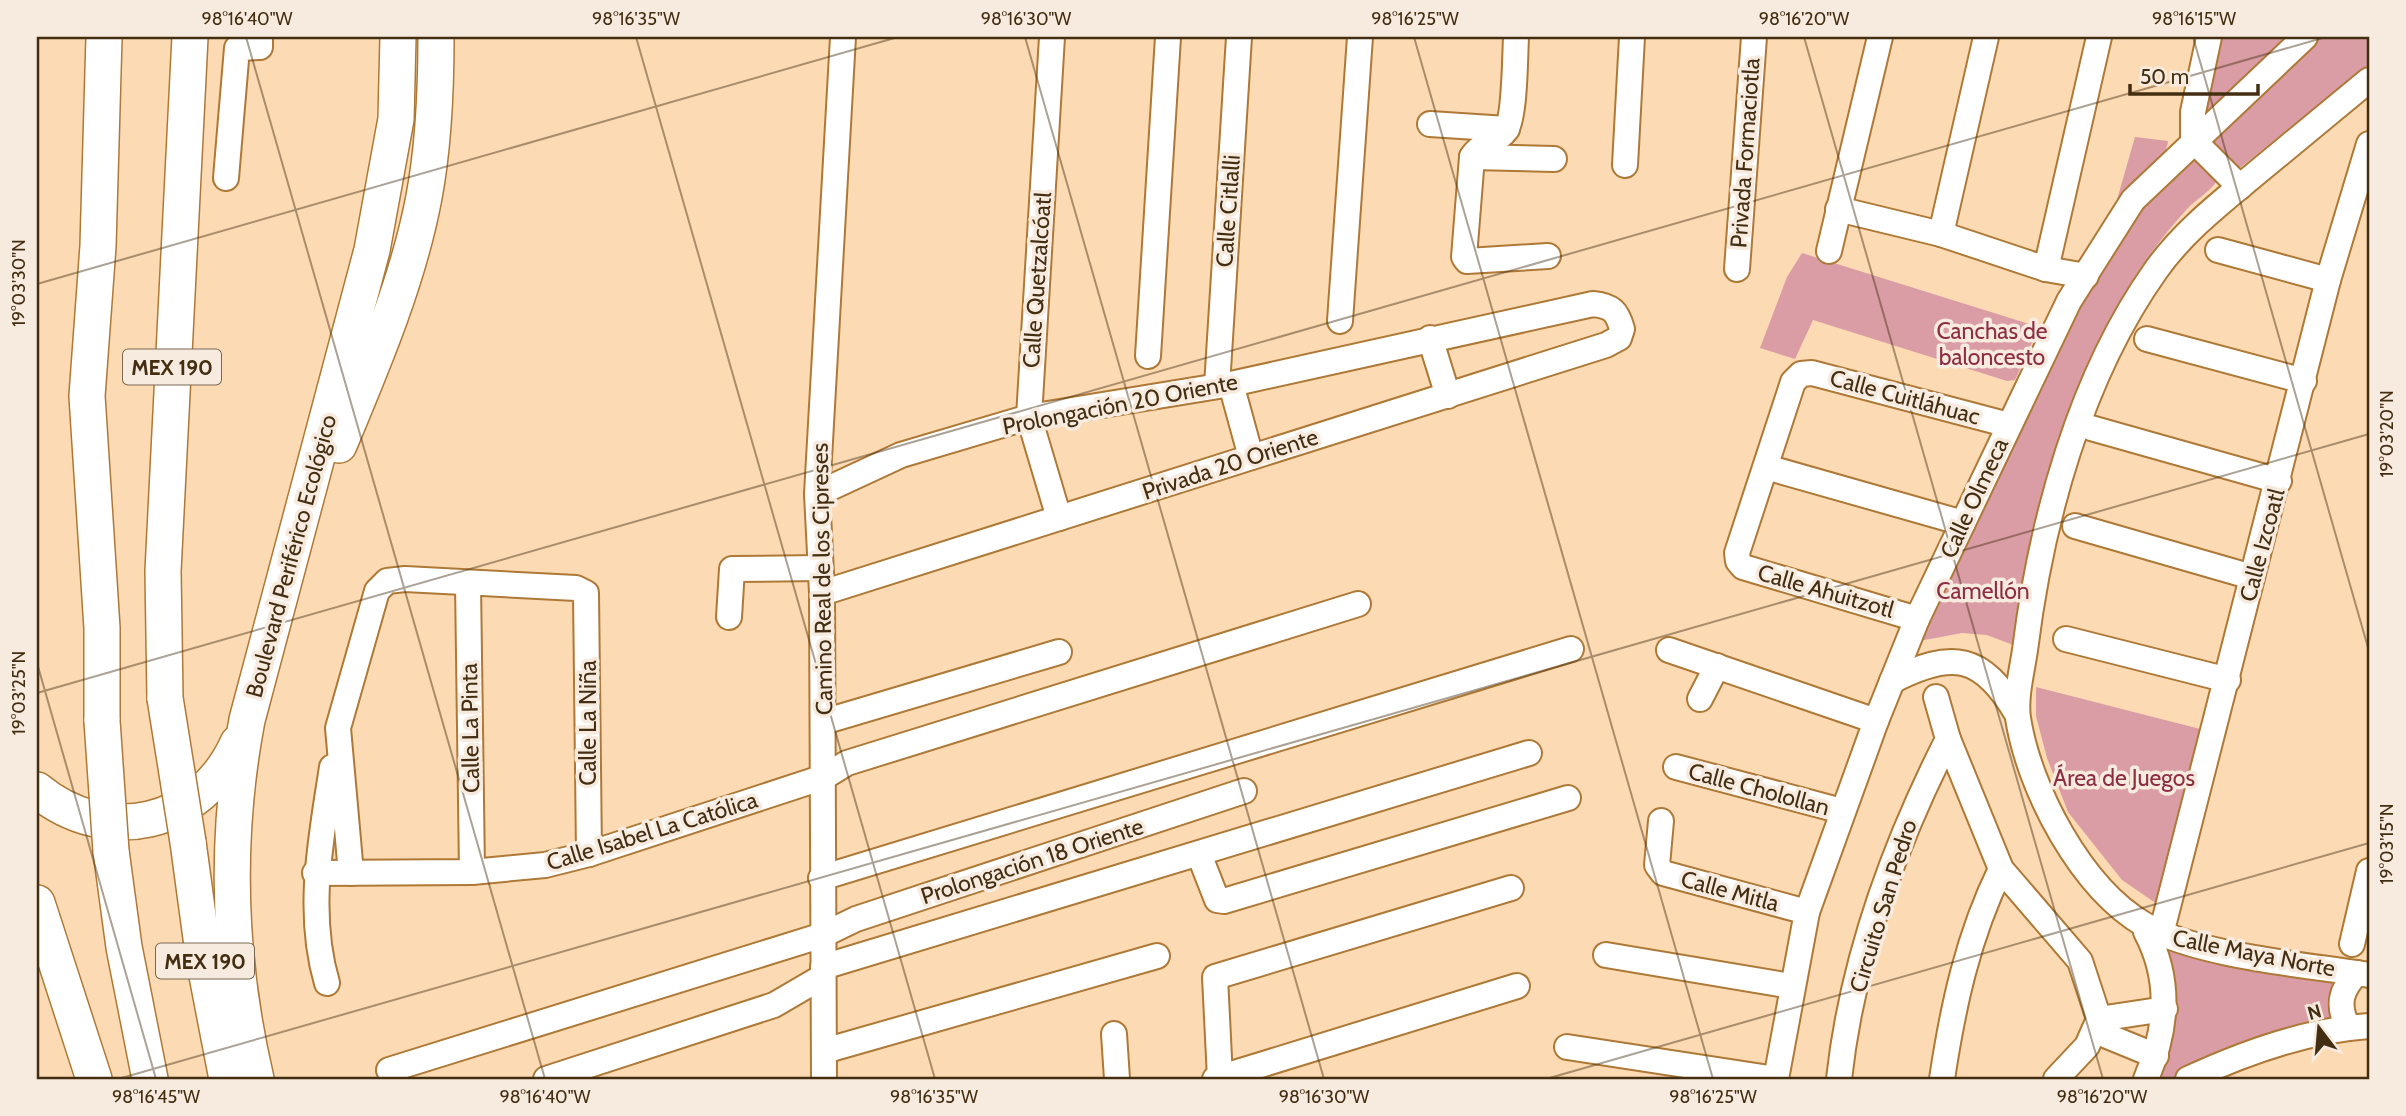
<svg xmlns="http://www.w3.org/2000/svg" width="2406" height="1116" font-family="Cabin,sans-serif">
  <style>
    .green { fill: #da9ca5 }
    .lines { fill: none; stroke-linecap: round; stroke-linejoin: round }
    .minor-casing { stroke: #ae7936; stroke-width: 28 }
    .highway-casing { stroke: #ae7936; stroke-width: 38 }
    .minor { stroke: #fff; stroke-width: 24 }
    .highway { stroke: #fff; stroke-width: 35 }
    .highway-bridge-casing { stroke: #ae7936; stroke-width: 38; stroke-linecap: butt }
    .highway-bridge { stroke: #fff; stroke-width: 35 }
    .ticks { fill: none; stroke: #442e12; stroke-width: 2; stroke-opacity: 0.45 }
    .labels { text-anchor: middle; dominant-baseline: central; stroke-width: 7; stroke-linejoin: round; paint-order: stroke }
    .shield { fill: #f7ebdf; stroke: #7a6750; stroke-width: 2 }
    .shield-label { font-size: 21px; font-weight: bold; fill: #442e12 }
    .street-label { font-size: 23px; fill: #442e12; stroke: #f7ebdf }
    .park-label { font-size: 23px; fill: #8d2d44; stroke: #f7ebdf }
    .neatline { fill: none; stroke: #442e12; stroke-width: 2.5 }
    .ticks-label { font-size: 18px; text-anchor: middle; fill: #442e12 }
  </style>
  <rect width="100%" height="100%" fill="#fcdab3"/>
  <g class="green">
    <path d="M2223,37H2289L2208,112H2205Z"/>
    <path d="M2317,37H2369V64L2241,167L2232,171L2206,146L2284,65Z"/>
    <path d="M2135,137L2168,141C2167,161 2128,195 2114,210Z"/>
    <path d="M2192,149L2220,175C2213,191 2198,197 2187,209C2162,236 2140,267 2121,300C2059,404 2041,529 2016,646L1987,635L1962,633L1919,641L2052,350L2142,194Z"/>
    <path d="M1802,253L2039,327L2015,380L2007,381L1813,320L1795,359L1760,348L1787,277Z"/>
    <path d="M2036,687L2204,730L2157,904L2122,880L2068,812L2047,758L2036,716Z"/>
    <path d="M2164,945L2339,981L2337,1019L2176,1079H2156C2182,1021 2179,1006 2164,945Z"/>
  </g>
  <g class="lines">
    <defs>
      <g id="minor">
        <path d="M1052,37L1029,417L1059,518"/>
        <path d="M1516,37C1515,55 1515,117 1506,130C1498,143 1480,143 1472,157L1464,257L1467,261L1548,256"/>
        <path d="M2209,37L2193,112V140L2240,187"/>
        <path d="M2369,80C2331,111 2293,143 2254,175C2219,204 2182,233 2156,270C2080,377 2041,521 2025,650C2022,671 2015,697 2018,718C2029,789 2081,888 2145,925C2197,956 2308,965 2369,975"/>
        <path d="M1430,124L1507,129"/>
        <path d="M1472,157L1554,159"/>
        <path d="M1625,165L1632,37"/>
        <path d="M226,178L237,48L260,47V37"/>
        <path d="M1838,209L1941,234L2046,269L2086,276"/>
        <path d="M1941,234L1986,37"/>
        <path d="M2218,250L2328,280"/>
        <path d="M1829,251L1880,37"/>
        <path d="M1737,269L1754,37"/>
        <path d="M2046,269L2099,37"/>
        <path d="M1340,321L1360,37"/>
        <path d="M1430,338L1448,396"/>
        <path d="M2147,339L2304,381"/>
        <path d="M1148,356L1168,37"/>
        <path d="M1231,384L1251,457"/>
        <path d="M1217,386L1239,37"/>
        <path d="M2091,428L2279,481"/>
        <path d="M1766,467L1963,523"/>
        <path d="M817,494L901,455L1029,417L1231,384L1593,304C1612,306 1617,311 1622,329L1619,338L1606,345L822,593"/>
        <path d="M2075,526L2252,577"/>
        <path d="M468,583L472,872"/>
        <path d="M729,617L732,569L820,568"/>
        <path d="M1917,619L1743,567L1738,561L1737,553L1793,382L1801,374L1812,373L2009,425"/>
        <path d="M2066,639L2228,680"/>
        <path d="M1669,650L1876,721"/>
        <path d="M1892,681C1952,650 1982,654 2017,714"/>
        <path d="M1936,697L1948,739L2001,869L2080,961L2099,1019"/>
        <path d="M1700,699L1717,666"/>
        <path d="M823,722L1059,652"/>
        <path d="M1676,767L1842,811"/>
        <path d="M1661,821L1657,865L1663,873L1807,912"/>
        <path d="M1199,854L1217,900L1224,901L1568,798"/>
        <path d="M315,873L472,872L545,865L589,854L824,777L847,763L1358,604"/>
        <path d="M351,873L338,728L377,591L387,581L405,579L576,588L586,593L589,854"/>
        <path d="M821,878L1571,649"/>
        <path d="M2146,932C2172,981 2167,1030 2146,1079"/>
        <path d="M2352,944L2369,871"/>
        <path d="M2154,946L2161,934L2328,280L2369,144"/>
        <path d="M1606,955L1791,986"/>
        <path d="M823,967L1529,753"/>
        <path d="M327,983C306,912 321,839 332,767"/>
        <path d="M2099,1019L2165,1009"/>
        <path d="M2348,1027C2337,1006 2340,990 2357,973"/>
        <path d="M2095,1031L2156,1056"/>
        <path d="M1114,1034L1117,1079"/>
        <path d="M1567,1047L1776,1079L1807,912L1876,721L1917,619L2069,301L2133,200L2305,37"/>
        <path d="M824,1051L1157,956"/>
        <path d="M389,1070L823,935L856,919L1244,791"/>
        <path d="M1220,1078L1215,977L1511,888"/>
        <path d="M546,1079L774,1005L822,977"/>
        <path d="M824,1079L822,593L817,494L843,37"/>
        <path d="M1215,1079L1517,986"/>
        <path d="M1839,1079C1852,960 1894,845 1948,739"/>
        <path d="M1942,1079C1953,1006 1968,936 2001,869"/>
        <path d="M2056,1079L2087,1046L2099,1019"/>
        <path d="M2188,1079C2244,1053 2308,1030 2369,1026"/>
      </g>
      <g id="highway">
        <path d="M339,445C372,366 408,282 424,197C434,144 436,91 436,37"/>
        <path d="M165,698L163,571L190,37"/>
        <path d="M102,721V628L87,396L98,246L104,37"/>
        <path d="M37,790C106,847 201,826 238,743"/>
        <path d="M188,842L204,960L227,1079"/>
        <path d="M111,851L124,947L150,1079"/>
        <path d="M37,903L94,1079"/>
        <path d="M256,1079C228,959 224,841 247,720L372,250L396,119L398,37"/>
      </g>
    </defs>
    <use href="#minor" class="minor-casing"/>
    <use href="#highway" class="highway-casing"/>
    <use href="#minor" class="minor"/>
    <use href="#highway" class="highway"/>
    <defs>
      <g id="highway-bridge">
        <path d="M165,698L188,842"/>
        <path d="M102,721L111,851"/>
      </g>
    </defs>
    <use href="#highway-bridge" class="highway-bridge-casing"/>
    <use href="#highway-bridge" class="highway-bridge"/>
  </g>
  <path class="ticks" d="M246,37L545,1079M636,37L935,1079M1025,37L1324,1079M1414,37L1713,1079M1804,37L2103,1079M2193,37L2369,651M37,284L898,37M37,663L156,1079M37,693L2326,37M118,1079L2369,434M1546,1079L2369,843"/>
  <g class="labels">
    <g class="shield">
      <rect x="123" y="349.5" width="98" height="35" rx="5"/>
      <rect x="156" y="943.5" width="98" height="35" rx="5"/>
    </g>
    <g class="shield-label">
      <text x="172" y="367">MEX 190</text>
      <text x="205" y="961">MEX 190</text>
    </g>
    <g class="street-label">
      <text transform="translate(1745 153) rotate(-86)">Privada Formaciotla</text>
      <text transform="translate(1228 211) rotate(-86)">Calle Citlalli</text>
      <text transform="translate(1037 280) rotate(-86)">Calle Quetzalcóatl</text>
      <text transform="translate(1905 397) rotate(15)">Calle Cuitláhuac</text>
      <text transform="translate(1120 404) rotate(-11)">Prolongación 20 Oriente</text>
      <text transform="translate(1230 464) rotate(-18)">Privada 20 Oriente</text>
      <text transform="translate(1974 498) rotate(-65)">Calle Olmeca</text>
      <text transform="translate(2262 545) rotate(-75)">Calle Izcoatl</text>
      <text transform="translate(291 556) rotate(-75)">Boulevard Periférico Ecológico</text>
      <text transform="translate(822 579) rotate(-91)">Camino Real de los Cipreses</text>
      <text transform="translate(1826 591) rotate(16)">Calle Ahuitzotl</text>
      <text transform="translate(588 723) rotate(-90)">Calle La Niña</text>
      <text transform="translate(470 728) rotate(-91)">Calle La Pinta</text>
      <text transform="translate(1759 789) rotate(15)">Calle Cholollan</text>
      <text transform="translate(652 831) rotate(-17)">Calle Isabel La Católica</text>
      <text transform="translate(1032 861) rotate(-18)">Prolongación 18 Oriente</text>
      <text transform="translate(1730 891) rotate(15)">Calle Mitla</text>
      <text transform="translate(1883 906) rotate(-73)">Circuito San Pedro</text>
      <text transform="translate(2254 953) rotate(11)">Calle Maya Norte</text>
    </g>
    <g class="park-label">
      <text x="1992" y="331">Canchas de<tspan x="1992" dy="26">baloncesto</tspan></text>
      <text x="1983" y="591">Camellón</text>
      <text x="2124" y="778">Área de Juegos</text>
    </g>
  </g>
  <rect width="2406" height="1116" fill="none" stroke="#f7ebdf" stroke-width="77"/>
  <g transform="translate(2319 1028) rotate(344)" stroke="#f7ebdf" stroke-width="5" paint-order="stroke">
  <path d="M0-5L12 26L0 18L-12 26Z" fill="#442e12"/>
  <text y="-10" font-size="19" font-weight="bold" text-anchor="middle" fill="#442e12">N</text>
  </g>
  <path d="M2130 84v10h128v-10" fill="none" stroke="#442e12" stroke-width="3.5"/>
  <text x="2140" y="84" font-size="21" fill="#442e12" stroke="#f7ebdf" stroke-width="5" paint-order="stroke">50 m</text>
  <rect x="38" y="38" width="2330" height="1040" class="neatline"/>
  <g class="ticks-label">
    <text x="247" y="25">98°16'40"W</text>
    <text x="636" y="25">98°16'35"W</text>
    <text x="1026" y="25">98°16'30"W</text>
    <text x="1415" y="25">98°16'25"W</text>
    <text x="1804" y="25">98°16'20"W</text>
    <text x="2194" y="25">98°16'15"W</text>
    <text transform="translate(19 283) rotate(-90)" y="6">19°03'30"N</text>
    <text transform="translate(2387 434) rotate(-90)" y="6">19°03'20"N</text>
    <text transform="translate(19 693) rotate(-90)" y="6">19°03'25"N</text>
    <text transform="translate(2387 844) rotate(-90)" y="6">19°03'15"N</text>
    <text x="156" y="1103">98°16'45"W</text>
    <text x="545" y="1103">98°16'40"W</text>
    <text x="934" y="1103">98°16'35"W</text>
    <text x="1324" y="1103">98°16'30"W</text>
    <text x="1713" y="1103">98°16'25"W</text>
    <text x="2102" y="1103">98°16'20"W</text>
  </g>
</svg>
